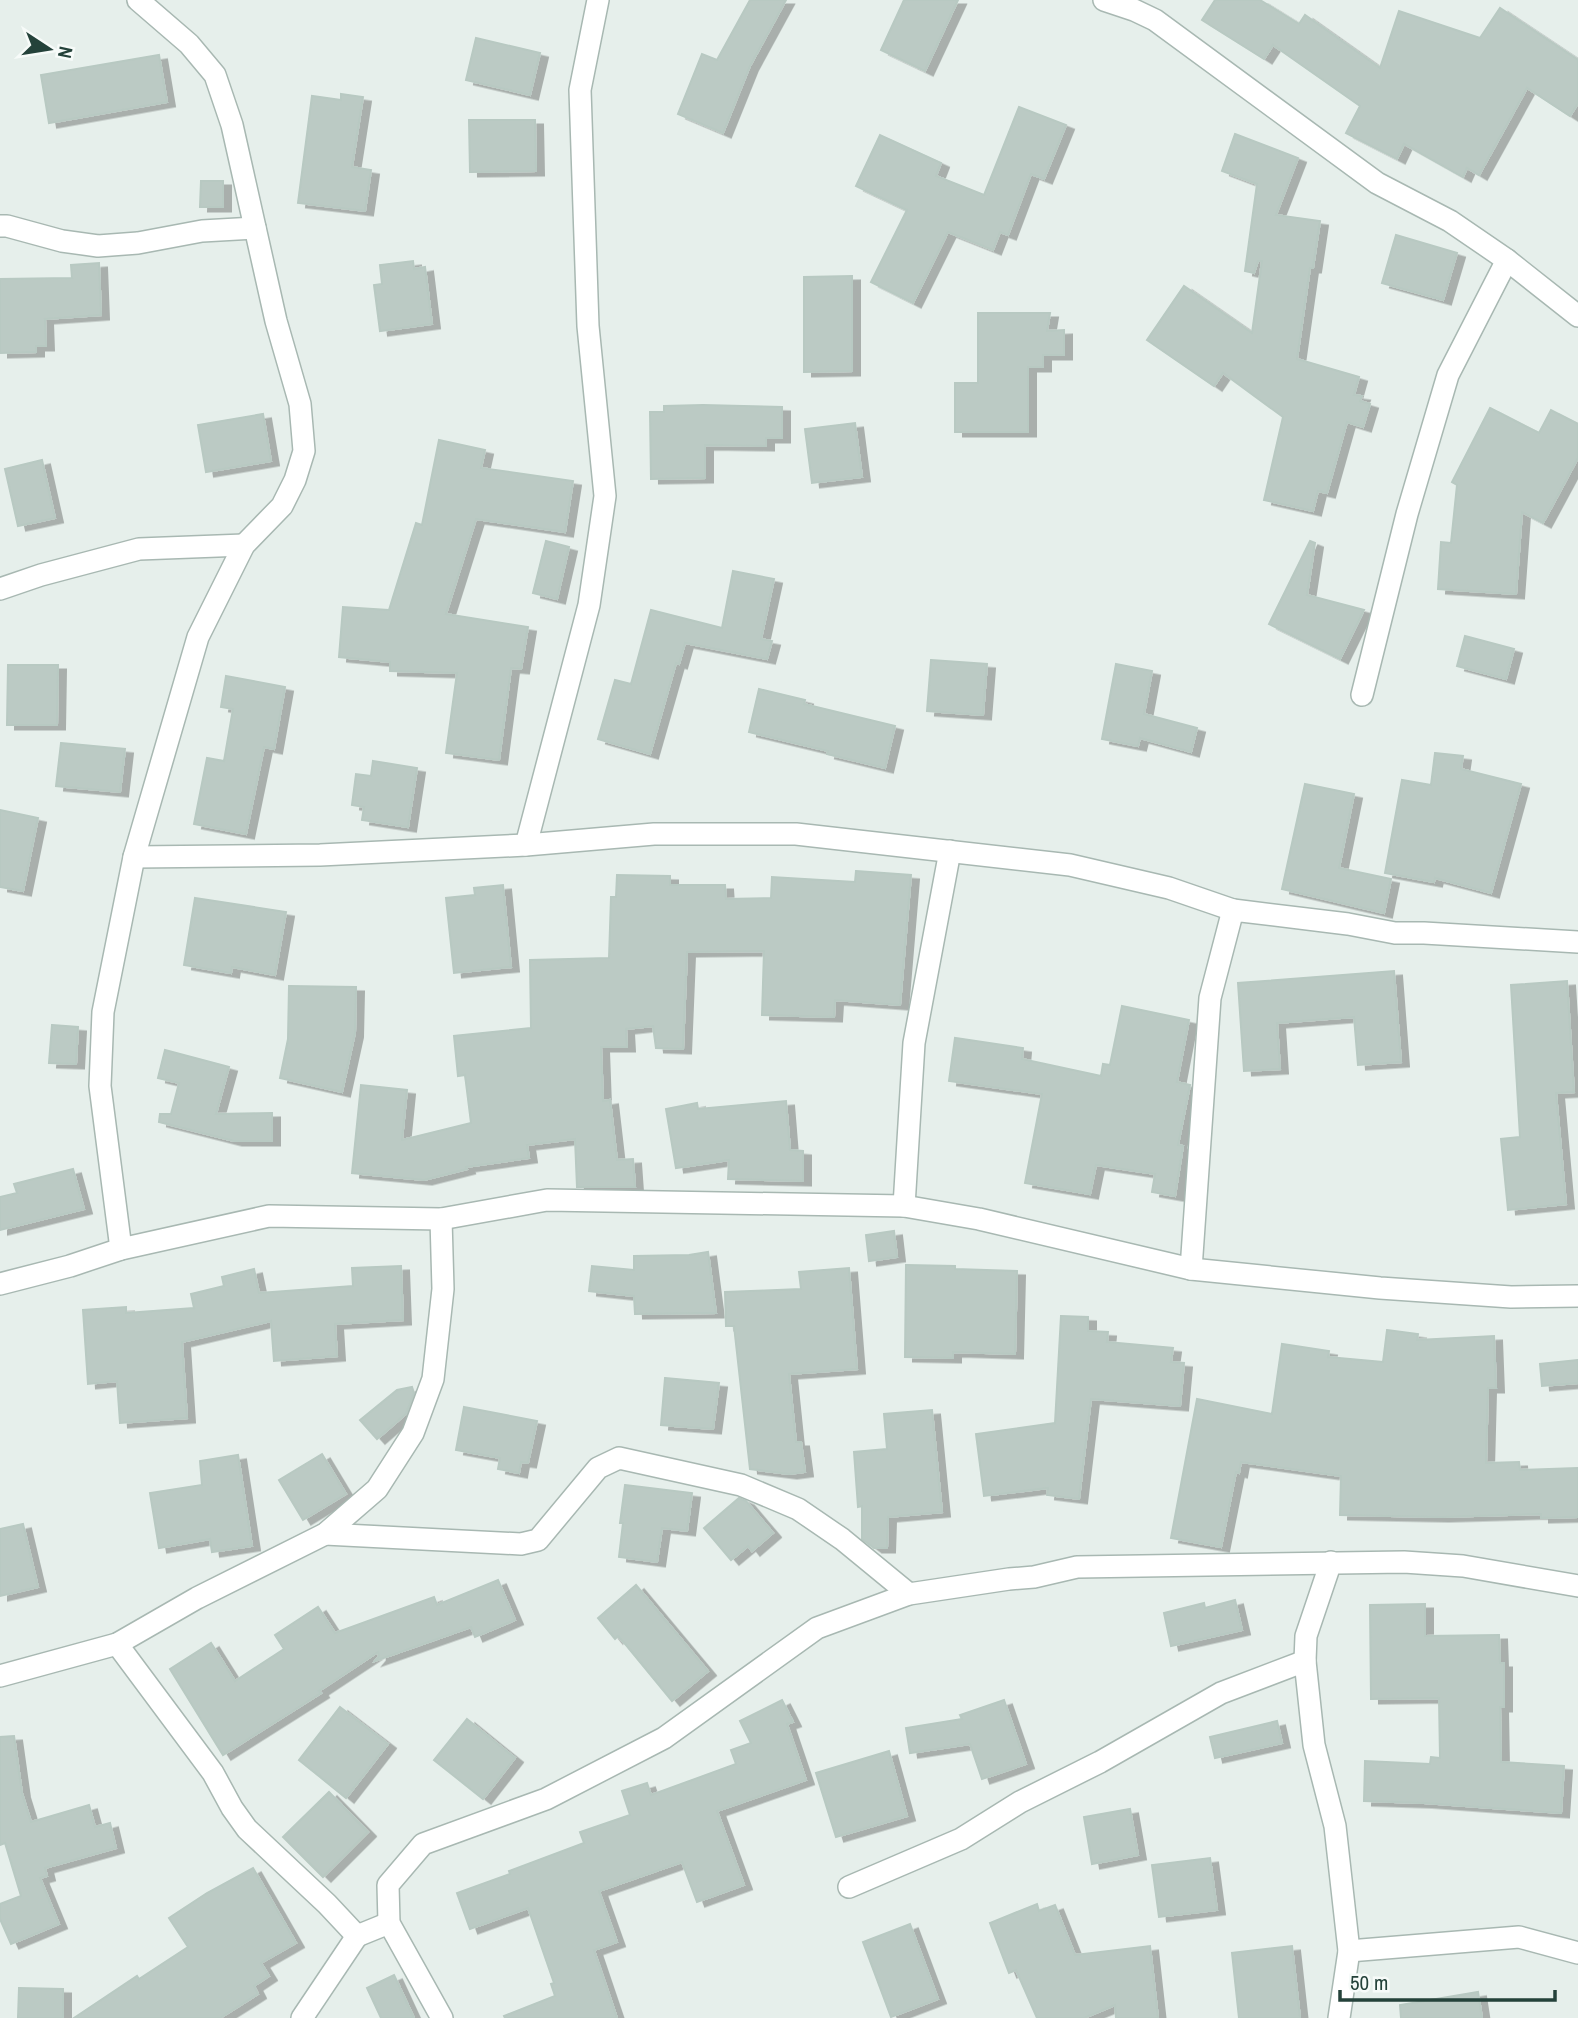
<svg xmlns="http://www.w3.org/2000/svg" width="1578" height="2018" font-family="'Archivo Narrow',sans-serif">
  <style>
    .building { fill: #bbcac4; stroke: #b8c9c2; stroke-width: 2; filter: url(#shadow) }
    .lines { fill: none; stroke-linecap: round; stroke-linejoin: round }
    .minor-casing { stroke: #a8b8b2; stroke-width: 24 }
    .minor { stroke: #fff; stroke-width: 21 }
  </style>
  <defs>
    <filter id="shadow"><feDropShadow dx="8" dy="4.5" stdDeviation="0" flood-color="#0004"/></filter>
  </defs>
  <rect width="100%" height="100%" fill="#e6efeb"/>
  <g class="building">
    <path d="M750,0H786L750,66L723,133L678,114L702,54L717,60Z"/>
    <path d="M904,0H958L925,71L881,50Z"/>
    <path d="M1215,0H1260L1299,24L1305,15L1380,68L1399,11L1480,38L1500,8L1578,60V103L1570,116L1527,88L1479,175L1467,168L1463,177L1404,144L1397,159L1346,133L1360,106L1273,45L1264,59L1202,20Z"/>
    <path d="M476,38L540,53L530,95L466,80Z"/>
    <path d="M159,55L167,102L49,123L41,75Z"/>
    <path d="M341,94L363,97L352,167L371,170L365,211L298,203L312,96L341,100Z"/>
    <path d="M1019,107L1066,125L1044,179L1031,174L1008,235L1000,232L993,250L948,232L913,303L871,282L907,210L856,186L880,135L941,163L936,176L984,195Z"/>
    <path d="M469,120H535L536,171L470,172Z"/>
    <path d="M1235,134L1298,158L1276,215L1320,221L1313,268H1310L1297,359L1359,377L1354,395L1362,396L1360,401L1370,404L1363,427L1347,422L1327,493L1318,491L1313,511L1264,500L1283,417L1223,373L1214,386L1147,340L1184,286L1252,333L1262,261H1258L1254,273L1245,271L1257,184L1222,171Z"/>
    <path d="M201,181H223V207H200Z"/>
    <path d="M1396,235L1457,253L1443,300L1382,283Z"/>
    <path d="M413,261L414,269L425,267L432,324L380,331L374,285L382,284L380,265Z"/>
    <path d="M99,263L101,315L45,319L46,346H36V352L0,353V279L72,278L71,265Z"/>
    <path d="M852,276V371L804,372V277Z"/>
    <path d="M978,313H1050L1047,331L1064,330V355H1043V367H1028V432H955V383H978Z"/>
    <path d="M703,405L782,407V438H766V446L705,445V478L651,479L650,412H664V406Z"/>
    <path d="M1490,408L1539,433L1551,410L1578,424V458L1543,523L1522,512L1516,594L1438,589L1441,542L1451,543L1457,485L1452,482Z"/>
    <path d="M263,414L271,461L206,472L198,425Z"/>
    <path d="M855,423L862,477L812,483L805,429Z"/>
    <path d="M439,440L485,450L481,468L573,481L565,532L476,519L446,614L528,627L521,669L511,668L499,760L446,753L457,673L390,671V662L339,657L343,607L389,610L416,523L422,525Z"/>
    <path d="M42,460L55,518L18,526L5,469Z"/>
    <path d="M546,541L569,547L557,599L533,593Z"/>
    <path d="M1310,541L1315,543L1307,595L1364,610L1340,659L1269,624Z"/>
    <path d="M733,571L774,579L761,639L772,641L767,659L685,643L679,664L676,663L650,754L598,739L615,680L631,684L651,610L722,628Z"/>
    <path d="M1465,636L1514,649L1506,679L1457,666Z"/>
    <path d="M931,660L987,664L983,715L927,711Z"/>
    <path d="M1116,664L1152,671L1144,714L1197,728L1191,752L1140,738L1138,746L1102,739Z"/>
    <path d="M8,665H58L57,725H7Z"/>
    <path d="M226,676L285,687L274,749L264,747L246,834L194,824L207,758L224,761L233,709L221,707Z"/>
    <path d="M759,689L805,700L804,704L895,726L885,768L827,754L828,751L749,732Z"/>
    <path d="M61,743L125,749L120,792L56,786Z"/>
    <path d="M1435,753L1463,756L1461,769L1521,784L1491,893L1435,878L1434,882L1385,873L1402,780L1431,785Z"/>
    <path d="M373,761L417,768L408,827L362,820L364,807L352,805L356,774L371,776Z"/>
    <path d="M1305,784L1354,794L1339,868L1391,879L1384,913L1282,889Z"/>
    <path d="M0,810L38,818L23,891L0,887Z"/>
    <path d="M856,871L911,875L900,1005L835,1000L834,1017L762,1015L764,951L687,952L683,1049L656,1048L653,1026L626,1029L627,1047H601L603,1101L610,1100L617,1160L633,1159L635,1187H577L575,1139L527,1145L529,1158L466,1167L467,1169L424,1180L352,1173L361,1085L407,1090L402,1140L471,1123L465,1075L458,1076L454,1036L531,1028L530,960L609,958L611,897H616L617,875L670,876V885H725L726,899L771,898L772,877L855,882Z"/>
    <path d="M503,885L511,967L454,973L446,898L475,895L474,888Z"/>
    <path d="M195,898L286,912L275,975L232,967L231,973L184,965Z"/>
    <path d="M1394,971L1401,1062L1358,1065L1354,1017L1277,1023L1280,1069L1244,1071L1238,983Z"/>
    <path d="M1567,981L1574,1092L1556,1093L1566,1204L1508,1210L1501,1139L1520,1137L1511,985Z"/>
    <path d="M289,986L356,987L355,1033L342,1092L280,1078L288,1039Z"/>
    <path d="M1122,1006L1189,1020L1177,1082L1190,1085L1178,1145L1183,1146L1175,1196L1152,1192L1155,1174L1096,1165L1090,1194L1025,1183L1042,1094L949,1081L955,1038L1023,1048L1022,1059L1101,1076L1103,1064L1110,1065Z"/>
    <path d="M52,1025L78,1027L76,1064L49,1063Z"/>
    <path d="M165,1050L229,1067L216,1114L272,1113V1141H234L159,1122L160,1114H171L179,1083L158,1078Z"/>
    <path d="M786,1101L790,1150L803,1151V1181L728,1179L729,1160L676,1168L666,1109L697,1103L698,1109Z"/>
    <path d="M73,1169L84,1209L0,1230V1197L17,1193L14,1184Z"/>
    <path d="M894,1231L897,1257L869,1261L866,1235Z"/>
    <path d="M708,1252L716,1313L635,1314L634,1296L589,1291L592,1266L634,1270V1256L689,1255Z"/>
    <path d="M906,1265L955,1266V1269L1017,1271L1015,1354L953,1352V1358L905,1357Z"/>
    <path d="M401,1266L403,1320L335,1324L337,1356L274,1361L271,1321L182,1342L187,1418L120,1423L117,1381L88,1384L83,1310L126,1307V1313L194,1308L191,1294L224,1286L222,1277L254,1269L259,1293L353,1286L352,1268Z"/>
    <path d="M849,1268L857,1369L789,1374L796,1442H801L805,1472L789,1474L750,1469L734,1326H726L725,1292L801,1289L799,1272Z"/>
    <path d="M1061,1316L1088,1317V1331L1108,1332L1107,1342L1173,1348L1171,1362L1184,1363L1180,1406L1091,1399L1079,1499L1047,1495L1048,1488L984,1496L976,1434L1055,1423Z"/>
    <path d="M1387,1330L1418,1334L1417,1340L1494,1336L1496,1388H1488L1486,1463L1519,1462L1520,1470L1578,1468V1517L1541,1518V1514L1441,1517L1340,1515L1341,1476L1241,1462L1239,1473L1236,1472L1221,1547L1171,1538L1197,1399L1272,1414L1282,1344L1329,1351L1328,1357L1383,1362Z"/>
    <path d="M1578,1360V1383L1542,1386L1540,1364Z"/>
    <path d="M665,1378L719,1383L713,1429L661,1425Z"/>
    <path d="M412,1387L414,1393L406,1414L377,1439L360,1420L397,1390Z"/>
    <path d="M464,1407L537,1421L528,1463L521,1462L519,1473L498,1469L500,1458L456,1450Z"/>
    <path d="M932,1410L942,1512L888,1517L887,1548H874L862,1539V1506L858,1507L854,1452L887,1449L884,1414Z"/>
    <path d="M322,1454L346,1494L303,1520L279,1480Z"/>
    <path d="M238,1455L252,1546L212,1552L210,1539L159,1548L150,1493L202,1485L200,1461Z"/>
    <path d="M625,1485L692,1493L687,1531L662,1528L657,1562L619,1557L623,1523H620Z"/>
    <path d="M739,1498L746,1501L773,1533L752,1551L748,1546L731,1560L704,1528Z"/>
    <path d="M23,1524L38,1587L0,1596V1529Z"/>
    <path d="M498,1580L515,1620L475,1637L471,1627L375,1661L379,1656L378,1652L319,1691L321,1693L223,1755L170,1669L211,1643L235,1681L284,1649L275,1635L318,1607L335,1633L434,1597L437,1605Z"/>
    <path d="M636,1585L708,1671L672,1701L626,1645L618,1636L615,1639L598,1618Z"/>
    <path d="M1235,1600L1242,1630L1171,1646L1164,1613L1204,1603L1205,1608Z"/>
    <path d="M1425,1604V1636L1499,1635L1500,1663H1504V1707H1500L1501,1762L1564,1766L1561,1813L1424,1803L1364,1801L1365,1761L1430,1764L1431,1757L1440,1758L1439,1698L1371,1699L1370,1605Z"/>
    <path d="M782,1700L793,1722L787,1724L806,1780L717,1811L744,1885L697,1902L682,1862L599,1891L617,1942L594,1950L617,2018H505L504,2016L555,1996L551,1984L554,1983L528,1908L470,1929L457,1893L510,1874L509,1871L584,1843L580,1832L630,1815L622,1791L647,1783L651,1795L736,1764L731,1750L751,1743L740,1721Z"/>
    <path d="M1004,1700L1026,1764L982,1779L970,1744L910,1753L906,1728L962,1719L960,1715Z"/>
    <path d="M340,1707L388,1744L346,1798L299,1760Z"/>
    <path d="M467,1719L515,1758L483,1799L434,1760Z"/>
    <path d="M1277,1721L1282,1743L1215,1758L1210,1737Z"/>
    <path d="M14,1736L22,1793L31,1822L89,1805L95,1827L110,1823L116,1848L45,1868L47,1876L40,1878L59,1924L11,1944L0,1919V1904L21,1896L5,1843L0,1845V1737Z"/>
    <path d="M889,1751L907,1816L836,1837L816,1773Z"/>
    <path d="M329,1792L368,1832L323,1877L283,1837Z"/>
    <path d="M1130,1809L1138,1855L1092,1864L1084,1817Z"/>
    <path d="M1210,1858L1217,1910L1159,1917L1152,1865Z"/>
    <path d="M253,1868L296,1943L261,1963L269,1976L254,1986L258,1994L220,2018H74L137,1976L139,1979L188,1947L169,1918L207,1893Z"/>
    <path d="M1037,1904L1039,1911L1055,1905L1075,1955L1150,1946L1158,2018H1116L1115,2005L1084,2018H1037L1016,1970L1009,1973L990,1923Z"/>
    <path d="M910,1924L938,1999L891,2017L863,1942Z"/>
    <path d="M1292,1946L1300,2018H1239L1232,1953Z"/>
    <path d="M394,1975L414,2018H381L367,1988Z"/>
    <path d="M19,1988L63,1989V2018H18Z"/>
    <path d="M1478,1992L1482,2018H1401L1400,2005Z"/>
  </g>
  <g class="lines">
    <defs>
      <g id="minor">
        <path d="M1104,0L1134,10L1155,20L1377,183L1450,221L1507,260L1578,316"/>
        <path d="M0,226H7L62,241L98,246L138,243L202,231L255,228"/>
        <path d="M0,589L41,575L139,549L244,545"/>
        <path d="M1362,695L1407,514L1448,375L1507,260"/>
        <path d="M526,845L589,605L605,496L588,326L580,90L598,0"/>
        <path d="M134,857L320,855L526,845L654,834H796L1070,865L1169,888L1233,910"/>
        <path d="M904,1206L914,1043L950,851"/>
        <path d="M121,1249L100,1086L103,1012L134,857L198,637L244,545L282,506L295,480L304,451L300,404L276,321L232,125L215,75L189,44L138,0"/>
        <path d="M1191,1269L1210,998L1233,910L1348,924L1395,933H1424L1578,942"/>
        <path d="M0,1284L70,1266L121,1249L269,1216L441,1219L547,1200L904,1206L979,1219L1191,1269L1380,1288L1511,1297L1578,1296"/>
        <path d="M325,1534L521,1544L538,1540L598,1468L619,1458L741,1485L798,1509L842,1539L909,1594"/>
        <path d="M1331,1562L1306,1636L1305,1661L1314,1745L1335,1826L1349,1951L1339,2018"/>
        <path d="M117,1644L213,1773L232,1808L247,1829L327,1904L357,1936L389,1923"/>
        <path d="M0,1676L117,1644L197,1598L325,1534L377,1489L413,1433L433,1379L443,1289L441,1219"/>
        <path d="M849,1887L961,1839L1020,1802L1100,1762L1221,1693L1305,1661"/>
        <path d="M1349,1951L1519,1937L1578,1953"/>
        <path d="M302,2018L357,1936"/>
        <path d="M442,2018L389,1923L388,1885L423,1844L546,1799L664,1738L817,1628L909,1594L1009,1579L1034,1577L1077,1567L1404,1562L1463,1566L1578,1586"/>
      </g>
    </defs>
    <use href="#minor" class="minor-casing"/>
    <use href="#minor" class="minor"/>
  </g>
  <g transform="translate(49 49) rotate(102)" stroke="#f7fbf9" stroke-width="5" paint-order="stroke">
  <path d="M0-5L12 26L0 18L-12 26Z" fill="#24423a"/>
  <text y="-10" font-size="19" font-weight="bold" text-anchor="middle" fill="#24423a">N</text>
  </g>
  <path d="M1340 1990v10h215v-10" fill="none" stroke="#24423a" stroke-width="3.5"/>
  <text x="1350" y="1990" font-size="21" fill="#24423a" stroke="#f7fbf9" stroke-width="5" paint-order="stroke">50 m</text>
</svg>
